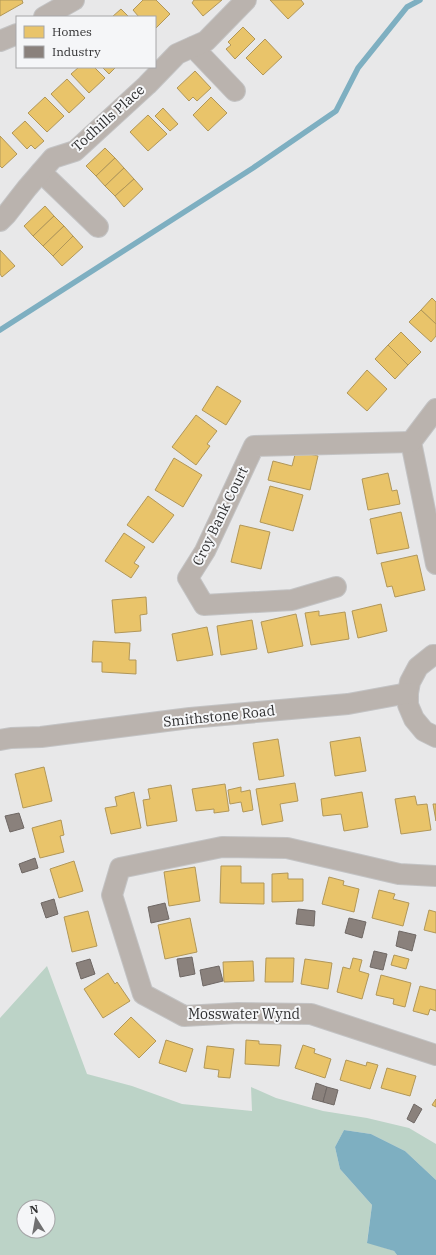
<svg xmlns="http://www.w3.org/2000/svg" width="436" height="1255" font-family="'IBM Plex Serif',serif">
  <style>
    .green { fill: #bcd3c7; fill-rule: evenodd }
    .water { fill: #7eafc1 }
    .homes { fill: #e9c46a; stroke: #b19759 }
    .industry { fill: #8a817c; stroke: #6f6865 }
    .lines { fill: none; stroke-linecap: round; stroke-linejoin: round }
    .stream { stroke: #7eafc1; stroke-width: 5.5 }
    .minor-casing { stroke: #c3c3c4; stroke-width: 22 }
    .minor { stroke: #bab3ae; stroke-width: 20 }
    .labels { text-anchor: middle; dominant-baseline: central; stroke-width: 4; stroke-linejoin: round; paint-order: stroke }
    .street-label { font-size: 14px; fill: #2f2f30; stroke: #f5f6f8 }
  </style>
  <rect width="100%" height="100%" fill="#e8e8e9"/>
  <path class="green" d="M47,966L87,1074L132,1086L182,1104L252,1111L251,1087L276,1098L323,1111L367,1118L409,1128L436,1144V1180L405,1151L371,1134L344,1130L335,1147L340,1169L372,1205L367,1242L394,1251L397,1255H0V1018ZM24,1207H48V1231H24Z"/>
  <path class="water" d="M344,1130L371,1134L405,1151L436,1180V1255H397L394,1251L367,1243L372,1205L340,1169L335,1147Z"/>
  <g class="homes">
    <path d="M0,0H22L23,3L0,16Z"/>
    <path d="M143,0H156L170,14L155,29V17H139L133,10Z"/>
    <path d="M194,0H222L203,16L192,3Z"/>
    <path d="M270,0H301L304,4L288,19Z"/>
    <path d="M121,9L129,17H112Z"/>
    <path d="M243,27L255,39L235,59L226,49L231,45L228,42Z"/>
    <path d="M265,39L282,57L263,75L246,58Z"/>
    <path d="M79,67H94L105,78L89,93L71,74Z"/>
    <path d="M102,67H116L109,74Z"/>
    <path d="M195,71L211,88L197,101L193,97L189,101L177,88Z"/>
    <path d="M67,79L85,98L69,113L51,94Z"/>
    <path d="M45,97L64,116L47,132L28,113Z"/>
    <path d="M211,97L227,113L208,131L193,115Z"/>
    <path d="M163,108L178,124L170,131L155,116Z"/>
    <path d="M148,115L167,134L148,151L130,132Z"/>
    <path d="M25,121L44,141L35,149L31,145L27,149L12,133Z"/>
    <path d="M0,136L17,154L2,168L0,166Z"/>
    <path d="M105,148L115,158L96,176L86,166Z"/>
    <path d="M115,158L124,168L105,186L96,176Z"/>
    <path d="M124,168L134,179L115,196L105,186Z"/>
    <path d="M134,179L143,189L124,207L115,196Z"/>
    <path d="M45,206L54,216L33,236L24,226Z"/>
    <path d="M54,216L64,226L43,246L33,236Z"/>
    <path d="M64,226L73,236L53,256L43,246Z"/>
    <path d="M73,236L83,247L62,266L53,256Z"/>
    <path d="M0,250L15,266L2,277L0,274Z"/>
    <path d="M432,298L436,302V324L421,310Z"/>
    <path d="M421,310L436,324V336L431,342L409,322Z"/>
    <path d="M401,332L421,352L408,365L388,345Z"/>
    <path d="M388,345L408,365L395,379L375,359Z"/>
    <path d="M367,370L387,389L367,411L347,393Z"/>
    <path d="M217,386L241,401L226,425L202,410Z"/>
    <path d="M196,415L217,431L207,444L210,446L196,465L172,447Z"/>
    <path d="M296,451L318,456L310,490L268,480L273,461L292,466Z"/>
    <path d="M174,458L202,475L183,507L155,490Z"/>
    <path d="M388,473L392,491L397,490L400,504L368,510L362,479Z"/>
    <path d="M270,486L303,495L293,531L260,522Z"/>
    <path d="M148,496L174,515L153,543L127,525Z"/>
    <path d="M401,512L409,548L377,554L370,519Z"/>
    <path d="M240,525L270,532L261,569L231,562Z"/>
    <path d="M124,533L145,547L134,563L139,566L131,578L105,561Z"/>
    <path d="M417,555L425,590L395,597L392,586L387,587L381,563Z"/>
    <path d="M146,597L147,614L140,615L141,631L115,633L112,600Z"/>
    <path d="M381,604L387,631L358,638L352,611Z"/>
    <path d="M319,611V616L345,612L349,639L311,645L305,613Z"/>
    <path d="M296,614L303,646L268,653L261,622Z"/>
    <path d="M252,620L257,649L221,655L217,626Z"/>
    <path d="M207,627L213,655L177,661L172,634Z"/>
    <path d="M93,641L130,643L129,660H136V674L102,672V662H92Z"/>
    <path d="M360,737L366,771L335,776L330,742Z"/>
    <path d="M278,739L284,776L259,780L253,743Z"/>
    <path d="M44,767L52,801L23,808L15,774Z"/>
    <path d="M295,783L298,801L280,804L283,821L262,825L256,789Z"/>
    <path d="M225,784L229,811L214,813V809L196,811L192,789Z"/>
    <path d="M171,785L177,821L147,826L143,800L150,799L148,789Z"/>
    <path d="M241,787V792L250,790L253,810L243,812L241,802L230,804L228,790Z"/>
    <path d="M134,792L141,828L111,834L105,808L117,806L115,797Z"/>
    <path d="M362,792L368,827L344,831L341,814L323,816L321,799Z"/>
    <path d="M415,796L417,805L427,804L431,830L401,834L395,799Z"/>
    <path d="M433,804H436V821Z"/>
    <path d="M61,820L64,835L60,836L64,852L40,858L32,828Z"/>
    <path d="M74,861L83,891L59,898L50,869Z"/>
    <path d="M221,866H241V883H264V904L220,903Z"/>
    <path d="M195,867L200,901L169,906L164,872Z"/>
    <path d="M288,873V879H303V901L272,902V874Z"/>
    <path d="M329,877L344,881L343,885L359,889L354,912L322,904Z"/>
    <path d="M379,890L395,894L393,899L409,903L403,926L372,918Z"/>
    <path d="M429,910L436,912V933L424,930Z"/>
    <path d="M88,911L97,946L72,952L64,917Z"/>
    <path d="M190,918L197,952L165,959L158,925Z"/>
    <path d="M394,955L409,959L406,969L391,965Z"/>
    <path d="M266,958H294L293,982H265Z"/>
    <path d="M353,958L362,960L359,971L369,974L362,999L337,992L343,967L350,969Z"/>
    <path d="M305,959L332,963L328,989L301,984Z"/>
    <path d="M253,961L254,981L224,982L223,962Z"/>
    <path d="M108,973L115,984L117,982L130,1001L103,1018L84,989Z"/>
    <path d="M381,975L411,983L405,1007L393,1004L394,999L376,995Z"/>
    <path d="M420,986L436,990V1011L430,1009L428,1015L413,1011Z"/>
    <path d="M131,1017L156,1041L139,1058L114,1034Z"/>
    <path d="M166,1040L193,1049L186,1072L159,1063Z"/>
    <path d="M246,1040L259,1041V1044L281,1045L279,1066L245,1064Z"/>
    <path d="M303,1045L315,1049L314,1053L331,1059L325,1078L295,1068Z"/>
    <path d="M207,1046L234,1049L230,1078L218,1077L219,1070L204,1068Z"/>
    <path d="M346,1060L366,1066L367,1062L378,1065L370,1089L340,1080Z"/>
    <path d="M387,1068L416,1076L410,1096L381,1088Z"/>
    <path d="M436,1099V1107L432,1105Z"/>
  </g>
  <g class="industry">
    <path d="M19,813L24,828L10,832L5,816Z"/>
    <path d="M35,858L38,868L22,873L19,864Z"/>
    <path d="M54,899L58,914L46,918L41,903Z"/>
    <path d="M165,903L169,919L151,923L148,907Z"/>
    <path d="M298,909L315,911L314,926L296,924Z"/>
    <path d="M349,918L366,922L362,938L345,933Z"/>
    <path d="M399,931L416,935L412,951L396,946Z"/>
    <path d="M374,951L387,954L383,970L370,967Z"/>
    <path d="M192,957L195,974L180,977L177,959Z"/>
    <path d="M90,959L95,974L81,979L76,963Z"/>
    <path d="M219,966L223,981L203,986L200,970Z"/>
    <path d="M316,1083L327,1087L323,1102L312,1099Z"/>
    <path d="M327,1087L338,1090L334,1105L323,1102Z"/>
    <path d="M414,1104L422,1109L414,1123L407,1119Z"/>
  </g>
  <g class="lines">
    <path class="stream" d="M0,330L253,168L336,111L358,68L407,7L420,0"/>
    <defs>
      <g id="minor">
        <path d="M44,17L74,0"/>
        <path d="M0,41L17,34"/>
        <path d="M193,47L235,91"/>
        <path d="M41,172L98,227"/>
        <path d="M0,221L6,215L27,188L53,158L75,151L147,85L177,54L206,41L246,0"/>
        <path d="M436,409L411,442L436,564"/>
        <path d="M336,587L292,600L204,605L188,578L205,551L254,446L411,442"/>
        <path d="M436,655H433L418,667L410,682L408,693V705L414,719L424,731L436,737"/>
        <path d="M0,740L11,738L41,737L190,718L348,704L408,693"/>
        <path d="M436,876L399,874L287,848L222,847L120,868L112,895L143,994L184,1016L238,1013L311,1014L436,1055"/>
      </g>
    </defs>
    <use href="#minor" class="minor-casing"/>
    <use href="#minor" class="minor"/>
  </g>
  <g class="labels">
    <g class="street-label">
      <text transform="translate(108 118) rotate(-42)">Todhills Place</text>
      <text transform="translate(220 516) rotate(-64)">Croy Bank Court</text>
      <text transform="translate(219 716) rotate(-6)">Smithstone Road</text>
      <text x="244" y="1014">Mosswater Wynd</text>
    </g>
  </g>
  <rect x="16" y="16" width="140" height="52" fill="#f5f6f8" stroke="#a6a6a8"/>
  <rect x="24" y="26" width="20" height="12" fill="#e9c46a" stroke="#a6a6a8"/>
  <text x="52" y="36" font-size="12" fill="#2f2f30">Homes</text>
  <rect x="24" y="46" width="20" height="12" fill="#8a817c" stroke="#a6a6a8"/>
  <text x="52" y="56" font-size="12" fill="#2f2f30">Industry</text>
  <g transform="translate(36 1219) rotate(349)"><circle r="19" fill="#f5f6f8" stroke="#a6a6a8"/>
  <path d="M0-3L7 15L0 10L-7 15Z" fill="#707071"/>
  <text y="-6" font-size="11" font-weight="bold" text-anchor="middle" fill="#2f2f30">N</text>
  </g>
</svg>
